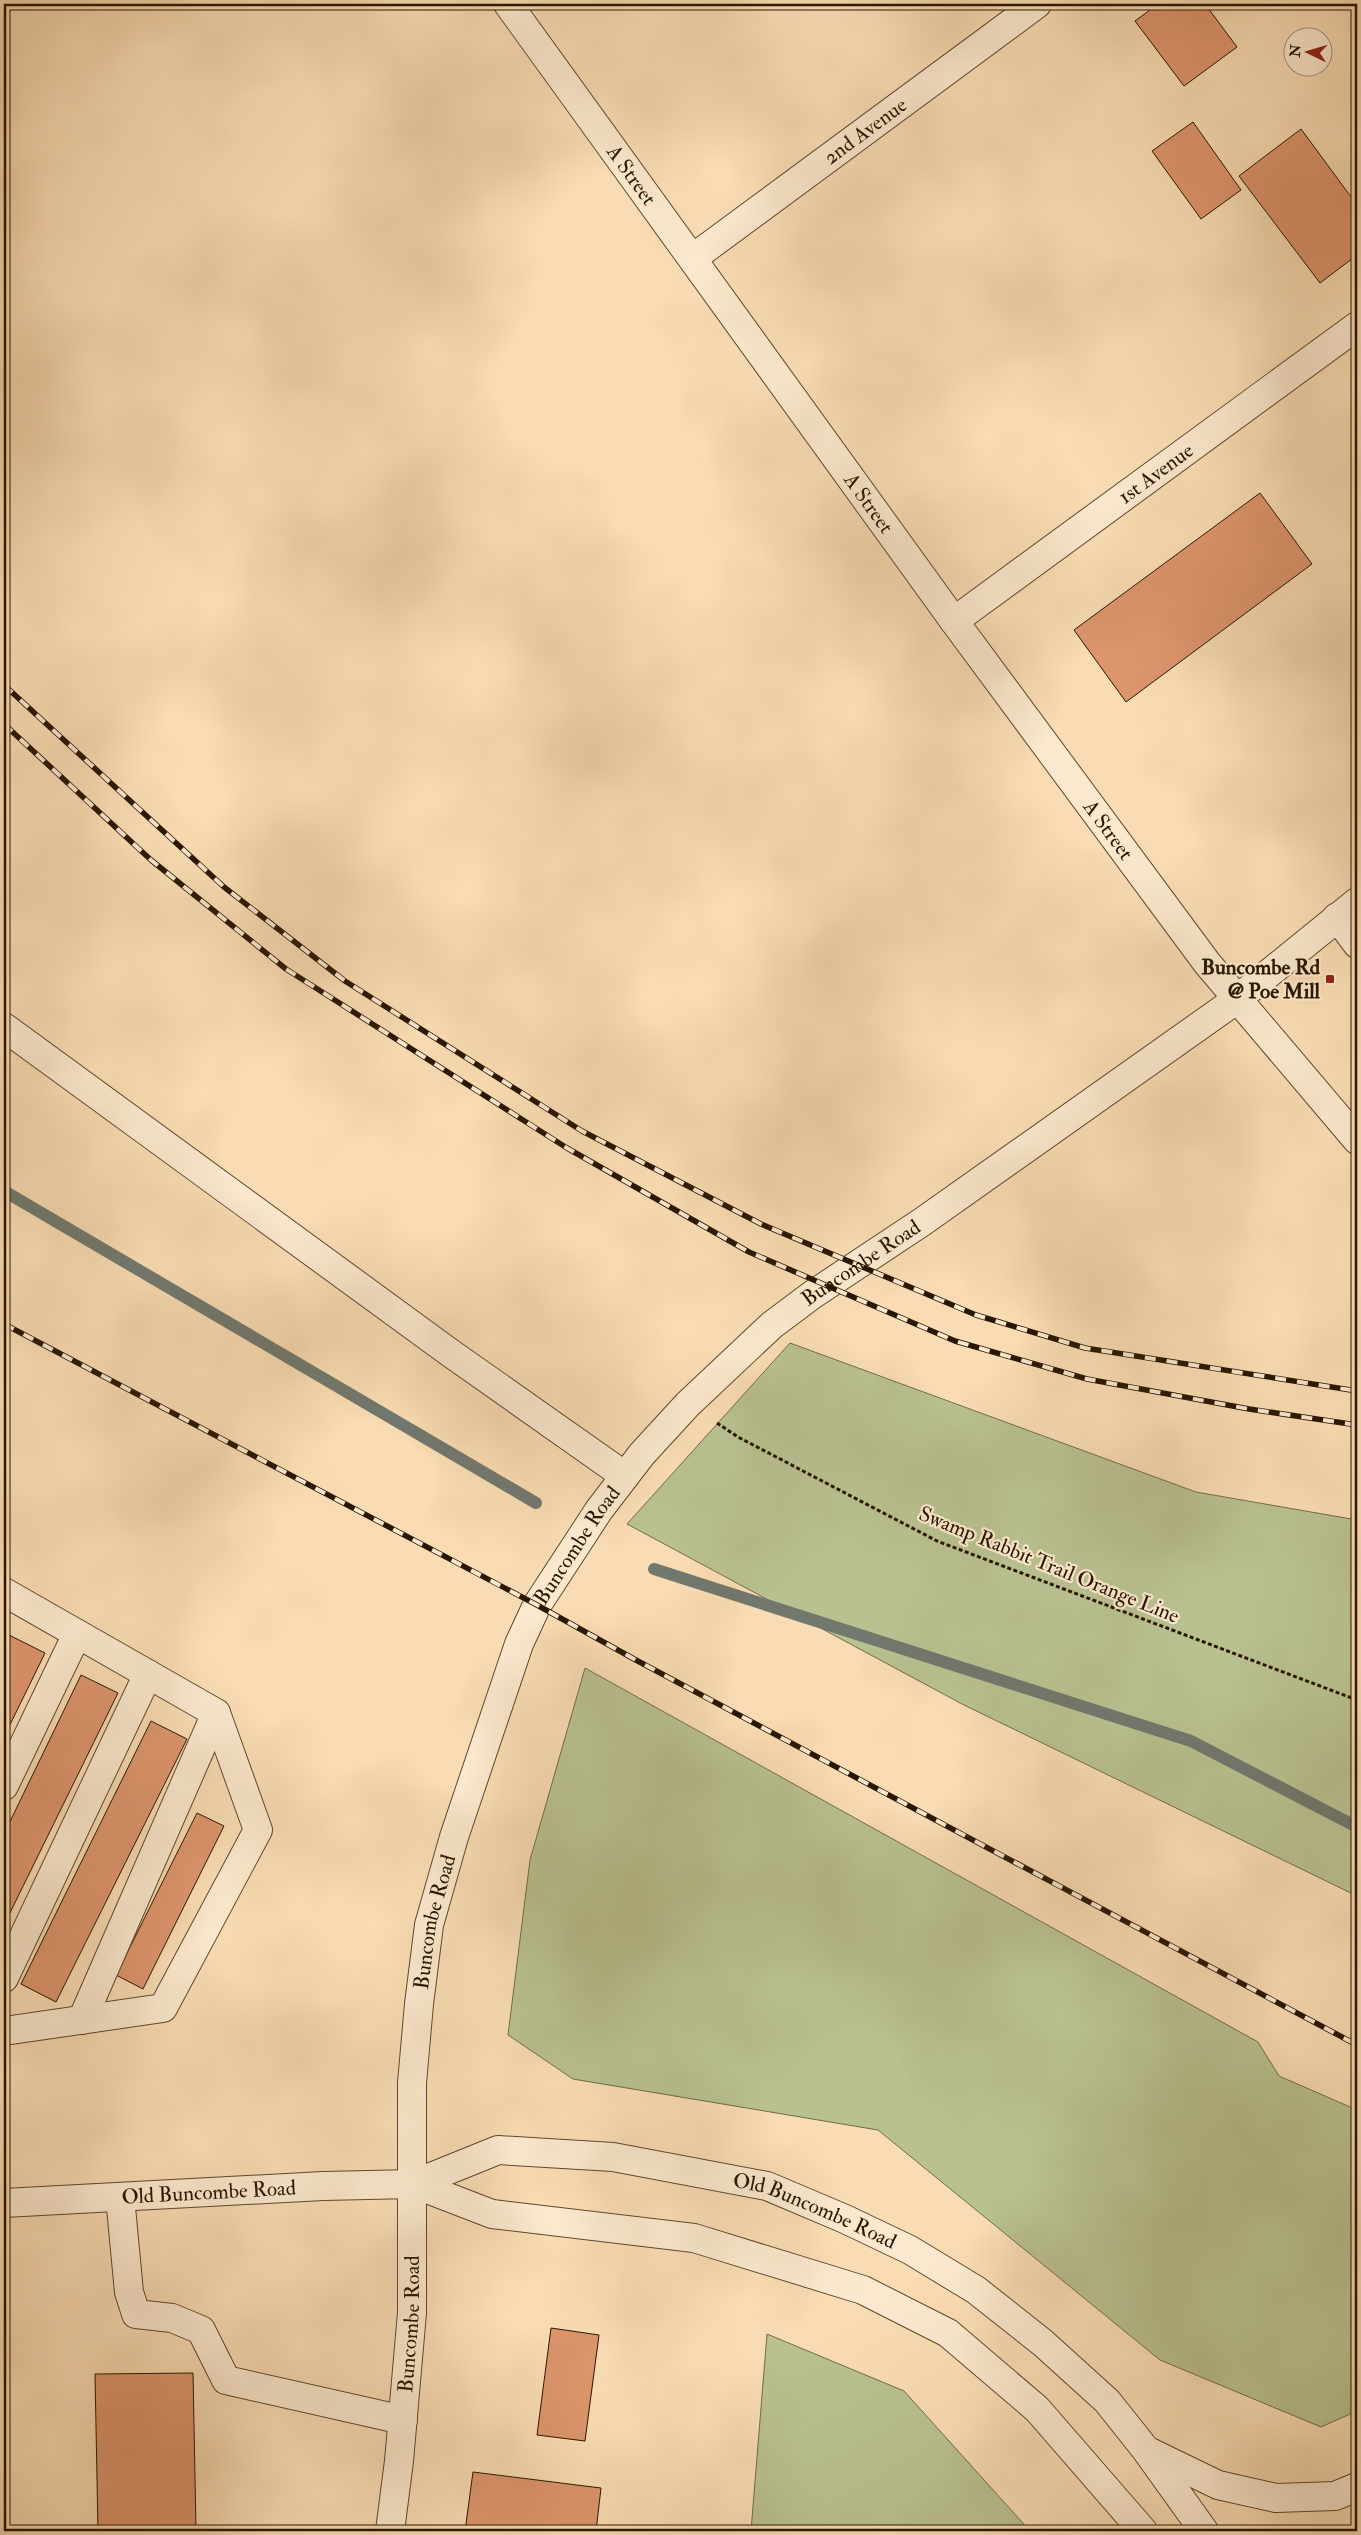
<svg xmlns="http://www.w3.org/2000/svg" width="1361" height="2535" font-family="'IM FELL Double Pica',serif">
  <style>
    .green { fill: #b9c190; stroke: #716c48 }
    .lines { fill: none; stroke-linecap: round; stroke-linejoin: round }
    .stream { stroke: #71786e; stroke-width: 12 }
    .building { fill: #dd956c; stroke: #291600 }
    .minor-casing { stroke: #5d482d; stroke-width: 30 }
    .path { stroke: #291600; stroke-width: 3; stroke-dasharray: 4 2.5; stroke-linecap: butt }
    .minor { stroke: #fbe8ce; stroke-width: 28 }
    .rail-casing { stroke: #291600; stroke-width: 5.5 }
    .rail { stroke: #fbe8ce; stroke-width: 4; stroke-dasharray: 11; stroke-linecap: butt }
    .poi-dot { fill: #8f2418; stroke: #fbe8ce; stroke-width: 2 }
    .labels { text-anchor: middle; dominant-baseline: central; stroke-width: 4.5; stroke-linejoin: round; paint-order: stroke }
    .street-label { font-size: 21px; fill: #291600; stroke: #fbe8ce }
    .poi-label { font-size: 21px; font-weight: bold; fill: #291600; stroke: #fbe8ce; text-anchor: end }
  </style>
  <rect width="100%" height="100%" fill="#f9dcb3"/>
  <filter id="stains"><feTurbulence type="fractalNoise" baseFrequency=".004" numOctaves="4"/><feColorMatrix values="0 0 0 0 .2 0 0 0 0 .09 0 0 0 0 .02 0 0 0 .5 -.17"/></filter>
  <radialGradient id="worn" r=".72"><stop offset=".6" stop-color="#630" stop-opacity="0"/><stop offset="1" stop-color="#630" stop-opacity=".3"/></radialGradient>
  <g class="green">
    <path d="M790,1343L1196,1492L1357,1520V1896L962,1704L627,1524Z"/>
    <path d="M585,1668L1258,2042L1279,2076L1357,2110V2411L1321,2427L1160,2360L878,2130L573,2079L508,2035L530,1860Z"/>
    <path d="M767,2334L904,2391L1030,2531H751Z"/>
  </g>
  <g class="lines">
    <g class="stream">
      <path d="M4,1191L536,1503"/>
      <path d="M654,1569L1191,1741L1357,1827"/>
    </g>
  </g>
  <g class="building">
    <path d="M1158,4H1205L1237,47L1184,86L1135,21Z"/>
    <path d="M1193,122L1241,190L1201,219L1152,151Z"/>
    <path d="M1301,129L1357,205V255L1320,283L1239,176Z"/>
    <path d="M1260,493L1312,564L1126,702L1074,630Z"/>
    <path d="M9,1635L45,1653L4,1737V1646Z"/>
    <path d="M81,1675L118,1693L4,1925V1834Z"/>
    <path d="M151,1721L187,1739L56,2002L21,1984Z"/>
    <path d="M197,1813L224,1826L143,1989L116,1975Z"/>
    <path d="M551,2328L599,2335L585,2441L537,2435Z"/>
    <path d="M193,2373L196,2531H98L95,2374Z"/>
    <path d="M473,2472L601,2488L596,2531H465Z"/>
  </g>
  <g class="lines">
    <defs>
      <g id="minor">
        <path id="s1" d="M508,4L954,621L1207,963L1357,1140"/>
        <path id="s2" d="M693,258L1037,4"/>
        <path id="s3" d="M954,621L1357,326"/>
        <path d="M1337,917L1357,944"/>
        <path d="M4,1027L449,1352L625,1476"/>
        <path d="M4,1592L216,1713L258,1830L163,2008L4,2031"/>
        <path d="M4,1786L77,1634"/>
        <path d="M4,1978L148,1674"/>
        <path d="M82,2020L216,1713"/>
        <path d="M414,2184L492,2214L694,2238L863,2290L948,2333L1037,2409L1143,2531"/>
        <path d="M120,2197L129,2292L136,2314L172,2318L201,2330L226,2380L403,2420"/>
        <path id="s4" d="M4,2203L323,2186L414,2184L498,2150L613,2157L767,2186L845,2219L910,2250L976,2290L1043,2343L1107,2401L1146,2450L1204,2531"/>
        <path d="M1150,2452L1218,2485L1276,2498L1335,2496L1357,2487"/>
        <path id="s5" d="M390,2531L399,2461L412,2313V2083L419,2004L429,1925L454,1837L519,1644L537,1605L599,1510L642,1454L688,1404L772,1325L812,1295L922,1222L1236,1000L1357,902"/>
      </g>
    </defs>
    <use href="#minor" class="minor-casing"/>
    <path class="path" d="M717,1423L738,1437L937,1541L1357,1700"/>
    <use href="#minor" class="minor"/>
    <defs>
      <g id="rail">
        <path d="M4,685L224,887L345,981L582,1131L761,1224L976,1315L1085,1348L1357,1391"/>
        <path d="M4,724L151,860L286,969L567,1148L749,1252L955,1341L1087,1379L1249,1409L1357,1425"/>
        <path d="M4,1324L537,1605L634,1659L1357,2045"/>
      </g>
    </defs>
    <use href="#rail" class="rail-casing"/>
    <use href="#rail" class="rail"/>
  </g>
  <rect class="poi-dot" x="1325" y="974" width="10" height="10" rx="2.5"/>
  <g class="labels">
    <g class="street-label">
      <text stroke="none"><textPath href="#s2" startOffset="214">2nd Avenue</textPath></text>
      <text stroke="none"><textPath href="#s1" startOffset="211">A Street</textPath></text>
      <text stroke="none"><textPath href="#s3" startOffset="250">1st Avenue</textPath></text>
      <text stroke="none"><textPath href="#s1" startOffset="616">A Street</textPath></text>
      <text stroke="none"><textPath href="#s1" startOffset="1021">A Street</textPath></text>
      <text stroke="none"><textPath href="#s5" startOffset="1422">Buncombe Road</textPath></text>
      <text stroke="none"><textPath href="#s5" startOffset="1018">Buncombe Road</textPath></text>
      <text transform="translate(1049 1565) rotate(22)">Swamp Rabbit Trail Orange Line</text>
      <text stroke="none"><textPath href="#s5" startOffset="612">Buncombe Road</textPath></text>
      <text stroke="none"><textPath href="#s4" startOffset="205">Old Buncombe Road</textPath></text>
      <text stroke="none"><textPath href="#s4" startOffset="826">Old Buncombe Road</textPath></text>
      <text stroke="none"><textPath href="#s5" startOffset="208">Buncombe Road</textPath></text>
    </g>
    <g class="poi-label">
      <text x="1320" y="967">Buncombe Rd<tspan x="1320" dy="24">@ Poe Mill</tspan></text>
    </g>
  </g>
  <rect width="1361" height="2535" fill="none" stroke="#f9dcb3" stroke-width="20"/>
  <rect x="5" y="5" width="1351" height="2525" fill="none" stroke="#291600" stroke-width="2.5"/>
  <rect x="10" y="10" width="1341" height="2515" fill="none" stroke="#291600"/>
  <g transform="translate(1308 52) rotate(275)"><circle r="24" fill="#fbe8ce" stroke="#a7947c"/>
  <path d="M0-4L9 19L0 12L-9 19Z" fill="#8f2418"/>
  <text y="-8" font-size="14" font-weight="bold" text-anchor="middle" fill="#291600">N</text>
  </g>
  <rect width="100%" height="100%" filter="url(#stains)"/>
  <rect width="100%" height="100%" fill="url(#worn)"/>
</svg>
